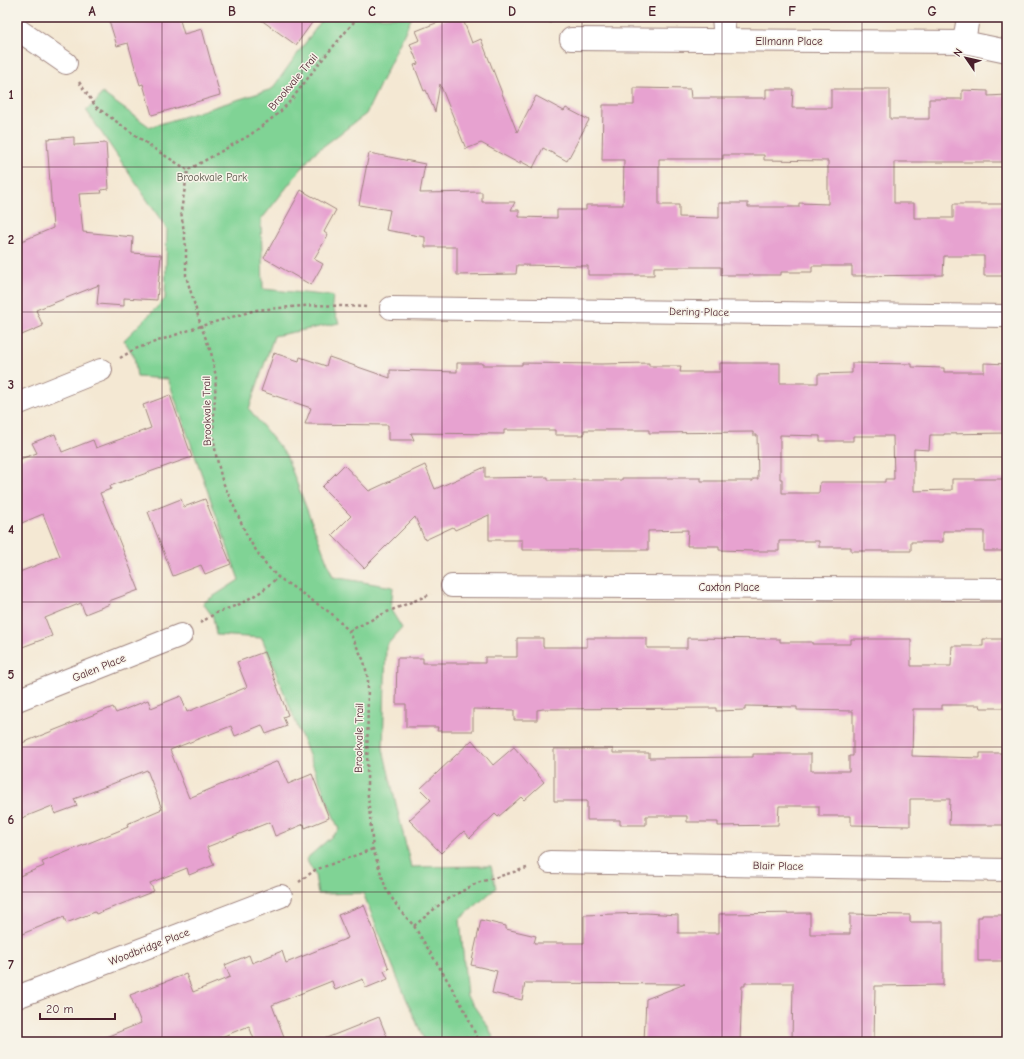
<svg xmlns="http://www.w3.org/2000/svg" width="1024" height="1059" font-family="'Comic Neue',sans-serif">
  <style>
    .green { fill: #80d395; stroke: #657960 }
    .building { fill: #e7a2d0; fill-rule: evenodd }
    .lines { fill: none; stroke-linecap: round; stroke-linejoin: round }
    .minor-casing { stroke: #9f847f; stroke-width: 24 }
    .path { stroke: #9f847f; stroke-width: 2.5; stroke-dasharray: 3 3; stroke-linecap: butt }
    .minor { stroke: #fff; stroke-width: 22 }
    .grid { fill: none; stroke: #4a1f2b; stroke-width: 1; stroke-opacity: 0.55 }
    .labels { text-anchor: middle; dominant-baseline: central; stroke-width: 3; stroke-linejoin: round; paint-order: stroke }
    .street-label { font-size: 11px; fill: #4a1f2b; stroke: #f7f3e8 }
    .park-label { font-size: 11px; fill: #5a554b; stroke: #f7f3e8 }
    .neatline { fill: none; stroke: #4a1f2b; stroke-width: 1.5 }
    .grid-label { font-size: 13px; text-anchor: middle; font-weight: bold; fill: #4a1f2b }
  </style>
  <rect width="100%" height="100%" fill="#f7f3e8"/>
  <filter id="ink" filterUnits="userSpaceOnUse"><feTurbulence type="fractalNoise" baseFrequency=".025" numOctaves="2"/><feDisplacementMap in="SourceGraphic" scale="8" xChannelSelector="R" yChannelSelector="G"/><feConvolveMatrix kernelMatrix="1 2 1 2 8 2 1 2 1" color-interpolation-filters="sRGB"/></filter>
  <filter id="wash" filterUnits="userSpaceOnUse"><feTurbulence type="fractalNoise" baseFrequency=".012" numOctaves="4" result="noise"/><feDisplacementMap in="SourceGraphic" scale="16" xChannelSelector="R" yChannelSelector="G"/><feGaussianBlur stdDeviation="0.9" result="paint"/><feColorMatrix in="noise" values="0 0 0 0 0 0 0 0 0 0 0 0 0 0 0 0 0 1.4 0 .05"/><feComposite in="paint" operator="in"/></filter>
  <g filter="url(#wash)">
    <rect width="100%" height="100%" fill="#f4e8d3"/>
    <path class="green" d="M324,17H412L366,114L313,154L261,220L263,289L333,296L332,305L339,323L274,336L249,409L286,455L333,577L393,587L391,610L402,628L386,646L383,749L411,867L491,866L496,888L460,919L467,996L489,1028L495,1042H425L402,989L363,893L318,894L315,875L306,859L339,830L262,638L216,635L213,617L203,603L239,580L168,379L137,377L134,356L124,340L165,299L167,229L86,110L96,102L102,93L150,127L272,89Z"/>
    <g id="blocks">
      <g class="building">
        <path d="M108,17H179L184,34L202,29L220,95L152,115L143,84L140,85L128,43L117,46Z"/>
        <path d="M257,17H316L296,45Z"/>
        <path d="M451,17H462L472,43L481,39L517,132L536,96L564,111L566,108L589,120L567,161L543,148L533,168L520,161V164L481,143L466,149L440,84L435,112L426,90L424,91L414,65L418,64L410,44L420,40L416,31Z"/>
        <path d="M634,88L690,89L691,98H766V89H793L792,108H831V89H890V119H929V99H962V90L988,91V96L1007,95V162H894V203H914V218H953V204H1007V276H984V256H944L943,275L852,276V266H812V272H781V275H721V267H654V275H588V266L517,265L516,274L457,275V247H425V237L386,230L390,210L359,205L369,153L425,164L420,193L482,192V202H515L511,210H519V217L557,218V210H586V205H623L624,160H602L603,105H634ZM723,155H764V160L828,161V204L799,203V207H748V203H719V218L679,217V205H659V159H723Z"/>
        <path d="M74,137V145L106,143L109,189L101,190L102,193L79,194L83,232L133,237L132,253L161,255L157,300L124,298V306L97,304L99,285L36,310L43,326L17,337V243L53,228L47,139Z"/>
        <path d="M301,190L336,210L324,232L328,235L314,259L323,264L311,285L264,258Z"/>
        <path d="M274,353L299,361L300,357L326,366L329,357L390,378V370L457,372V363H482V365H522V363L601,364L649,363V366H681L680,372H720V363H780V383H818V374L852,373V363L912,364V367L944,368V372H984V363L1007,364V433L944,434V435H930L929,450L914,449V491L952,490V479H1007V551H984V531H943V542H911V551H851V547H819V541H779V551H752L719,550V546H687L688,530L648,531V550H522V540H489V515L455,530L453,527L425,540L415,517L364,568L332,535L351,516L322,487L344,465L369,491L425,465L435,489L485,467V478L548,477V480H622V478H701V481H753V479H758L757,435H753V432L649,433V430H584V435H555V430H504V434L411,433L414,440H388V425L305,424L311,408L261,391ZM780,435L820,436V441H853V436H893L894,479H885V482H820L819,493H782V479H780Z"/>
        <path d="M170,395L192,457L110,486L111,489L100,493L139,590L109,601L110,604L85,614L81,603L45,618L52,636L17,649V573L60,556L43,514L17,525V460L37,453L32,443L55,434L62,452L93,440L96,448L151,428L143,405Z"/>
        <path d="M181,499L184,507L205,499L231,564L205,574L201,565L173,576L148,512Z"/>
        <path d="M517,638H543V647H587V638H647V648H687V638L780,639V642H812V644H851V639H911V666H951L952,646H983V639H1007V708H981L980,705H942V709H913L912,756L980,758V753H1007V825H949L950,799H910V826L851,825V816H819V806H779L778,825L718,826V822H687V816H646V825H620V820H587V801H554V749H613V753H649V758L753,757V754H811V771H849V756H853V711L797,710V707L745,706V710L716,711V708L543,709L537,710V720H514V710L473,709V731H437L438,727H406V704H396L397,658H423V663H485V657H517Z"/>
        <path d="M264,652L288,715L283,717L287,726L266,734L262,725L235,736L231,726L170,750L189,798L278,761L288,784L312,774L329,818L305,828L304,824L275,836L270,822L207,847L214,865L189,875L187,868L150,883L154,891L129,901L96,914L95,912L66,923L64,917L17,936V877L44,866L42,862L128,827L127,824L162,809L147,770L74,799L77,806L55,814L52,806L17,820V745L113,707L116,713L148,700L151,708L181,696L187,712L247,687L237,662Z"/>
        <path d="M472,740L493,765L514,747L544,782L524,800L521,797L498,817L495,814L470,838L464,831L441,853L409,820L431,800L420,789Z"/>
        <path d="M364,905L389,969L384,971L388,979L366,988L363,979L335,990L332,981L272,1005L286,1042H255L249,1026L209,1042H96V1041L141,1023L130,995L186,974L193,992L230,977L225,965L249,955L252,963L282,951L286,963L348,938L338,915Z"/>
        <path d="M646,913L678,915V933H719V914L810,913V934H850V914L910,915V922H943V985L875,986L874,1042H792L793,983H745V986H742L740,1042H644L646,999L685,984L525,983L522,1000L492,993L497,971L471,965L481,920L506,926V929L536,936L534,943H584V915Z"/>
        <path d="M982,915H1007V961H978V917H982Z"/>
        <path d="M379,1017L389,1042H319V1041Z"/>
      </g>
    </g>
  </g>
  <g filter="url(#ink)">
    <use href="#blocks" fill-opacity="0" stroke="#9f847f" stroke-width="1"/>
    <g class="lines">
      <defs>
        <g id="minor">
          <path d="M723,17L725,40"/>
          <path d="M17,29L66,63"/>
          <path d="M571,39L964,42L1007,51"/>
          <path d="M964,42L968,17"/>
          <path d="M391,308L1007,316"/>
          <path d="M17,404L101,370"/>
          <path d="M452,586L1007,589"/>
          <path d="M17,700L181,635"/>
          <path d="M550,862L1007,870"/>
          <path d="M17,997L281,896"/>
        </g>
      </defs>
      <use href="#minor" class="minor-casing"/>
      <g class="path">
        <path d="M358,17L317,66L292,99L279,113L250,135L188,170L181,211L186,247V276L201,326L211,352L216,377L213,434L216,455L222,480L249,540L266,565L278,577L332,614L349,631L364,661L368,679L367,786L373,849L386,889L399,909L414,926L446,978L464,1009L479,1042"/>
        <path d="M544,17L553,24"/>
        <path d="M79,82L96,107L156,150L188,170"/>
        <path d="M120,358L135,349L201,326L256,310L314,305L368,307"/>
        <path d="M200,623L216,613L240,604L262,591L278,577"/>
        <path d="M349,631L387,612L431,594"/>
        <path d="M299,882L315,870L373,849"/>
        <path d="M414,926L444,901L477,883L527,868"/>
      </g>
      <use href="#minor" class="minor"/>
    </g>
  </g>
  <path class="grid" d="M162,17V1042M302,17V1042M442,17V1042M582,17V1042M722,17V1042M862,17V1042M17,167H1007M17,312H1007M17,457H1007M17,602H1007M17,747H1007M17,892H1007"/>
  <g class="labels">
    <g class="street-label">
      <text x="789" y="41">Ellmann Place</text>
      <text transform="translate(293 82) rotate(-50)">Brookvale Trail</text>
      <text transform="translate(699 312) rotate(1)">Dering Place</text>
      <text transform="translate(207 411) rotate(-91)">Brookvale Trail</text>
      <text x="729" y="587">Caxton Place</text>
      <text transform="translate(99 668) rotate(-22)">Galen Place</text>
      <text transform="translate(359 738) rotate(-89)">Brookvale Trail</text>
      <text transform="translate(778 866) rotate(1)">Blair Place</text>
      <text transform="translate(149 947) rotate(-21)">Woodbridge Place</text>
    </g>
    <g class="park-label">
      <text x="212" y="177">Brookvale Park</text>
    </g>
  </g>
  <rect width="1024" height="1059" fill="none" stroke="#f7f3e8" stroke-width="44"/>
  <g transform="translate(966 58) rotate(304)" stroke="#f7f3e8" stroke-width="3" paint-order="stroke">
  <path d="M0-3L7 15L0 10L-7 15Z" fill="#4a1f2b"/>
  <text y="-6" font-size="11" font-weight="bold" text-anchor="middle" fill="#4a1f2b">N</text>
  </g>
  <path d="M40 1013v6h75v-6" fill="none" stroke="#4a1f2b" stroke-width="2"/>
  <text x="46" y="1013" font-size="12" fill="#4a1f2b" stroke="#f7f3e8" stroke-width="3" paint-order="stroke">20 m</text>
  <rect x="22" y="22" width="980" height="1015" class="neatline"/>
  <g class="grid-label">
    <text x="92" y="16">A</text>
    <text x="232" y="16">B</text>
    <text x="372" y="16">C</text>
    <text x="512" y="16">D</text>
    <text x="652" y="16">E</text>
    <text x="792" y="16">F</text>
    <text x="932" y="16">G</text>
    <text x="11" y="99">1</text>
    <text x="11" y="244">2</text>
    <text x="11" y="389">3</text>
    <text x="11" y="534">4</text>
    <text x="11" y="679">5</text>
    <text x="11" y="824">6</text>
    <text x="11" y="969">7</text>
  </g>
</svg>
